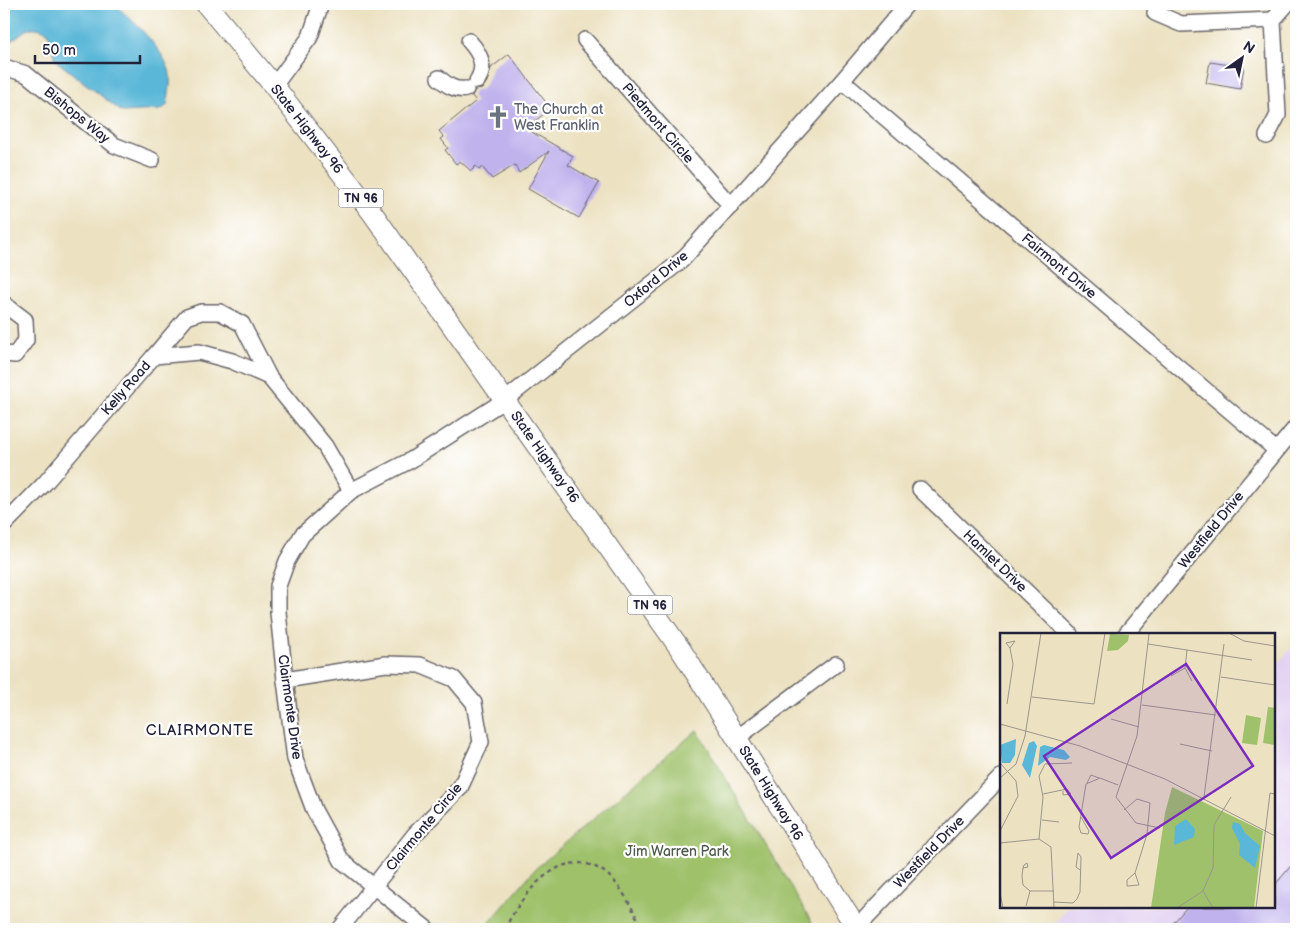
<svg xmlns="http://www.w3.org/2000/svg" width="1300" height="933" font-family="'Balsamiq Sans',sans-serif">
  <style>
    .built { fill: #e3d3f2 }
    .green { fill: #9fc16b; stroke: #607253 }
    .water { fill: #5ab7d8; stroke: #3e6c8a }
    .building { fill: #c0b2ed }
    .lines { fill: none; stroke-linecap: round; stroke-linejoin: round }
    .minor-casing { stroke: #69656a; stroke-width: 18 }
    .major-casing { stroke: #69656a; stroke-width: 22 }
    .path { stroke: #69656a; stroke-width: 2.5; stroke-dasharray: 4 4; stroke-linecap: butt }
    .minor { stroke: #fff; stroke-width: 15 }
    .major { stroke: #fff; stroke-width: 20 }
    .labels { text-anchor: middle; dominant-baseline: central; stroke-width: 4.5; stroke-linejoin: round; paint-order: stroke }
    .shield { fill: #fff; stroke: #646476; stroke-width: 1 }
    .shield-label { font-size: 12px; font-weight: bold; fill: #22223b }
    .worship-label { font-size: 14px; fill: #5b616d; stroke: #fff; text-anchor: start }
    .street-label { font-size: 14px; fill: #22223b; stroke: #fff }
    .park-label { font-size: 14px; fill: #4e5a4c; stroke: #fff }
    .neighbourhood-label { font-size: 15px; letter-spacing: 1px; fill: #22223b; stroke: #fff }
    .inset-road { fill: none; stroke: #9b958c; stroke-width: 1 }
    .view { fill: #7b2cbf; fill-opacity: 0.15; stroke: #7b2cbf; stroke-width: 2.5 }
    .inset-edge { fill: none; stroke: #22223b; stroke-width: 2.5 }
  </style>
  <rect width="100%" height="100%" fill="#fff"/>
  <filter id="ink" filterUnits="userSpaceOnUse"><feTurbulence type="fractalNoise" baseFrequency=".02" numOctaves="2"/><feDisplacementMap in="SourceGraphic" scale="10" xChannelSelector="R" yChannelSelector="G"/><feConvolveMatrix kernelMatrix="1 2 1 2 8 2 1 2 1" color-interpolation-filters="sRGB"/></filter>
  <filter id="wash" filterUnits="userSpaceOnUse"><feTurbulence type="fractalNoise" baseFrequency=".0096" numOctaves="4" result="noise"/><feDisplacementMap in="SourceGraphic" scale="20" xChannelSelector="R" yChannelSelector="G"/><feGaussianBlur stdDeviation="1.12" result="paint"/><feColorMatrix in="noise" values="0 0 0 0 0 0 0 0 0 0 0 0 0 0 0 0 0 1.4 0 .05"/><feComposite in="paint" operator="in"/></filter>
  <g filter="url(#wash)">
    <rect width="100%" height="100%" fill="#ece2c2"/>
    <path class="built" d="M1296,642V929H1049L1068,907H1274V668Z"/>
    <path class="green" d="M697,730L816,929H484L534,870Z"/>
    <path class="water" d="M4,4H114C132,20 161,46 169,70C172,81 169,93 167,105L161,110L122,112L55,60L48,32C24,20 24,37 4,44Z"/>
    <g id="blocks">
      <g class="building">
        <path d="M509,54L551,109L525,128L573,156L568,165L599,183L579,218L528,189L549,151L519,173L515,165L492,179L482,167L479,170L476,166L471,171L460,161L456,164L445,150L448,148L441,139L444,137L439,131L476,101L472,96L475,90L482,89L488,80L491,68Z"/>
        <path d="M1210,62L1244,67L1240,89L1206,83Z"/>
        <path d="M1296,860V929H1168L1187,907H1274V886Z"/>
      </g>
    </g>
  </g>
  <g filter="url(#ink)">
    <use href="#blocks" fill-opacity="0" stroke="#69656a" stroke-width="1"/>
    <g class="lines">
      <defs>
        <g id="minor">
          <path d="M1155,13L1181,24L1273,20"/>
          <path d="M585,40L731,206"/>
          <path d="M469,41C480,53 487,66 477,81"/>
          <path d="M4,67L26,74L114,145L152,160"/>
          <path d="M439,78C447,85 455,91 466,89"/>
          <path d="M842,81L1276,450"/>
          <path d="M274,86L310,37L321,4"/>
          <path d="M1267,136L1278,115L1273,20L1287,4"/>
          <path d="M4,304L25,320L26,340L15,355L4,354"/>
          <path d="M154,356L187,317L201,312H220L242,324L269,377"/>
          <path d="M920,489L1070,634"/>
          <path d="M4,525L45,483L154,356L199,352L232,361L269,377L325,446L351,491"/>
          <path d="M1126,634L1296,427"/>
          <path d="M285,680L386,664L420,665L454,679L474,703L481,742L460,788L415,834L340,929"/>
          <path d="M737,738L836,664"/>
          <path d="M856,928L1001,777"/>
          <path d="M427,929L342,861L314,810L295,759L285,680L278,612V586L287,561L302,535L351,491L411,460L505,400L682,260L842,81L907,4"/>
        </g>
        <path id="major" d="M206,4L274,86L371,211L681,650L857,929"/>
      </defs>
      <use href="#minor" class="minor-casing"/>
      <use href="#major" class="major-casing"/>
      <path class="path" d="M505,929C520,897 559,844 601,870C621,882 632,909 643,929"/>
      <use href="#minor" class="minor"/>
      <use href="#major" class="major"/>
    </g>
  </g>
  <defs>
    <symbol id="church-bare" viewBox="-9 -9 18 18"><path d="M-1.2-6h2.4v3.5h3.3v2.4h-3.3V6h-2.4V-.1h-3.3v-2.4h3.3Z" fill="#6b7280" stroke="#fff" stroke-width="2.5" paint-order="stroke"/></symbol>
  </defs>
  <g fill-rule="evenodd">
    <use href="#church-bare" x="482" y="101" width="32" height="32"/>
  </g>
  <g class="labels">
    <g class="shield">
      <rect x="338.5" y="188.5" width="45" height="19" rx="4"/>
      <rect x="627.5" y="595.5" width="45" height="19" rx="4"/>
    </g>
    <g class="shield-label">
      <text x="361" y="198">TN 96</text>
      <text x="650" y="605">TN 96</text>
    </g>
    <g class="worship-label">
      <text x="514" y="109">The Church at<tspan x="514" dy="16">West Franklin</tspan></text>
    </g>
    <g class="street-label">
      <text transform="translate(77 115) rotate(39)">Bishops Way</text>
      <text transform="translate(658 123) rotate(49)">Piedmont Circle</text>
      <text transform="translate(307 129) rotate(52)">State Highway 96</text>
      <text transform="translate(1059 266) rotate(40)">Fairmont Drive</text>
      <text transform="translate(656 279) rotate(-40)">Oxford Drive</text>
      <text transform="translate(126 388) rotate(-49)">Kelly Road</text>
      <text transform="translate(545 457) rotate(55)">State Highway 96</text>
      <text transform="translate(1211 530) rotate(-51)">Westfield Drive</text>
      <text transform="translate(995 561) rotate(44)">Hamlet Drive</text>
      <text transform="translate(290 707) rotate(82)">Clairmonte Drive</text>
      <text transform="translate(771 793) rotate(58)">State Highway 96</text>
      <text transform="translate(424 827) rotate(-50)">Clairmonte Circle</text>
      <text transform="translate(929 852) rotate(-46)">Westfield Drive</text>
    </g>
    <g class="park-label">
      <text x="677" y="851">Jim Warren Park</text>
    </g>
    <g class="neighbourhood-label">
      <text x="200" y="730">CLAIRMONTE</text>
    </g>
  </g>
  <g transform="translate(1000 633)">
    <rect width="275" height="275" fill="#ece2c2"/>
    <path d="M110,1L129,2L128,8L118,17L107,18ZM268,74L275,75V112L263,110ZM246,82L261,85L257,112L242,110ZM172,154L263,198L254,275H151L165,180Z" fill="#9fc16b"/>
    <path d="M16,106L15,122L10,130H2L0,112ZM34,108L37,113L30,145L22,132L29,110ZM44,112L64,117L70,124L66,127L50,124L38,133L40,114ZM186,186L195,196L194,204L174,212L175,193ZM233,189L240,191L245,200L260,213L255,235L239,222L240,211L232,195Z" fill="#5ab7d8"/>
    <path class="inset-road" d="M229,0L244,8L275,13M149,1L137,103L116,164L136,190L160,195M148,11L252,27M187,17L185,35L192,48M171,43L185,35M221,44L275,52M32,64L94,71L105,0M7,71L13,31L10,15L15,8L6,10L10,15M142,72L216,82M111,86L139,94M0,91L80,113L165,146L275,203M180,111L212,118M0,130L16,148L18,163L0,198M0,145L16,131L25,103L41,0M87,150L91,142L99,145M43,161L67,156L71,161L63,162V158M204,164L224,11M124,177L137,166L150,170L147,201L135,240L127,247V253L139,252L135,240M81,184L89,198L88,201L81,200L79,194L86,151L100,145L118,152M42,187L59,189M39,206L43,164L39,143L45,131L72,130M0,210L39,206L51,214L54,275M23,235L28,234L27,230L24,232L23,235L22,243L23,252L30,258H54M0,260L3,275M54,269L73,270L77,266L80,259L81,224L78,220L76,234L80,237M26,273L30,258M177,275L203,258M213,275L203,258L213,235L214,192L231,164M256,275L270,160L275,161"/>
    <path class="view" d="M186,31L253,133L111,225L44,123Z"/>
    <rect width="275" height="275" class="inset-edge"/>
  </g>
  <rect width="1300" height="933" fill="none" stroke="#fff" stroke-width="20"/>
  <g transform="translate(1242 58) rotate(33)" stroke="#ffffff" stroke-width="4" paint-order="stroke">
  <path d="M0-4L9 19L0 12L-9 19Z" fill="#22223b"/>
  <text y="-8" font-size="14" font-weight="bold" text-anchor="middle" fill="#22223b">N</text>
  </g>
  <path d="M35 55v8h105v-8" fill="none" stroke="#22223b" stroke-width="2.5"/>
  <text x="42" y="55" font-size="15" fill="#22223b" stroke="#ffffff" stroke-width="4" paint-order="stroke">50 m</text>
</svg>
